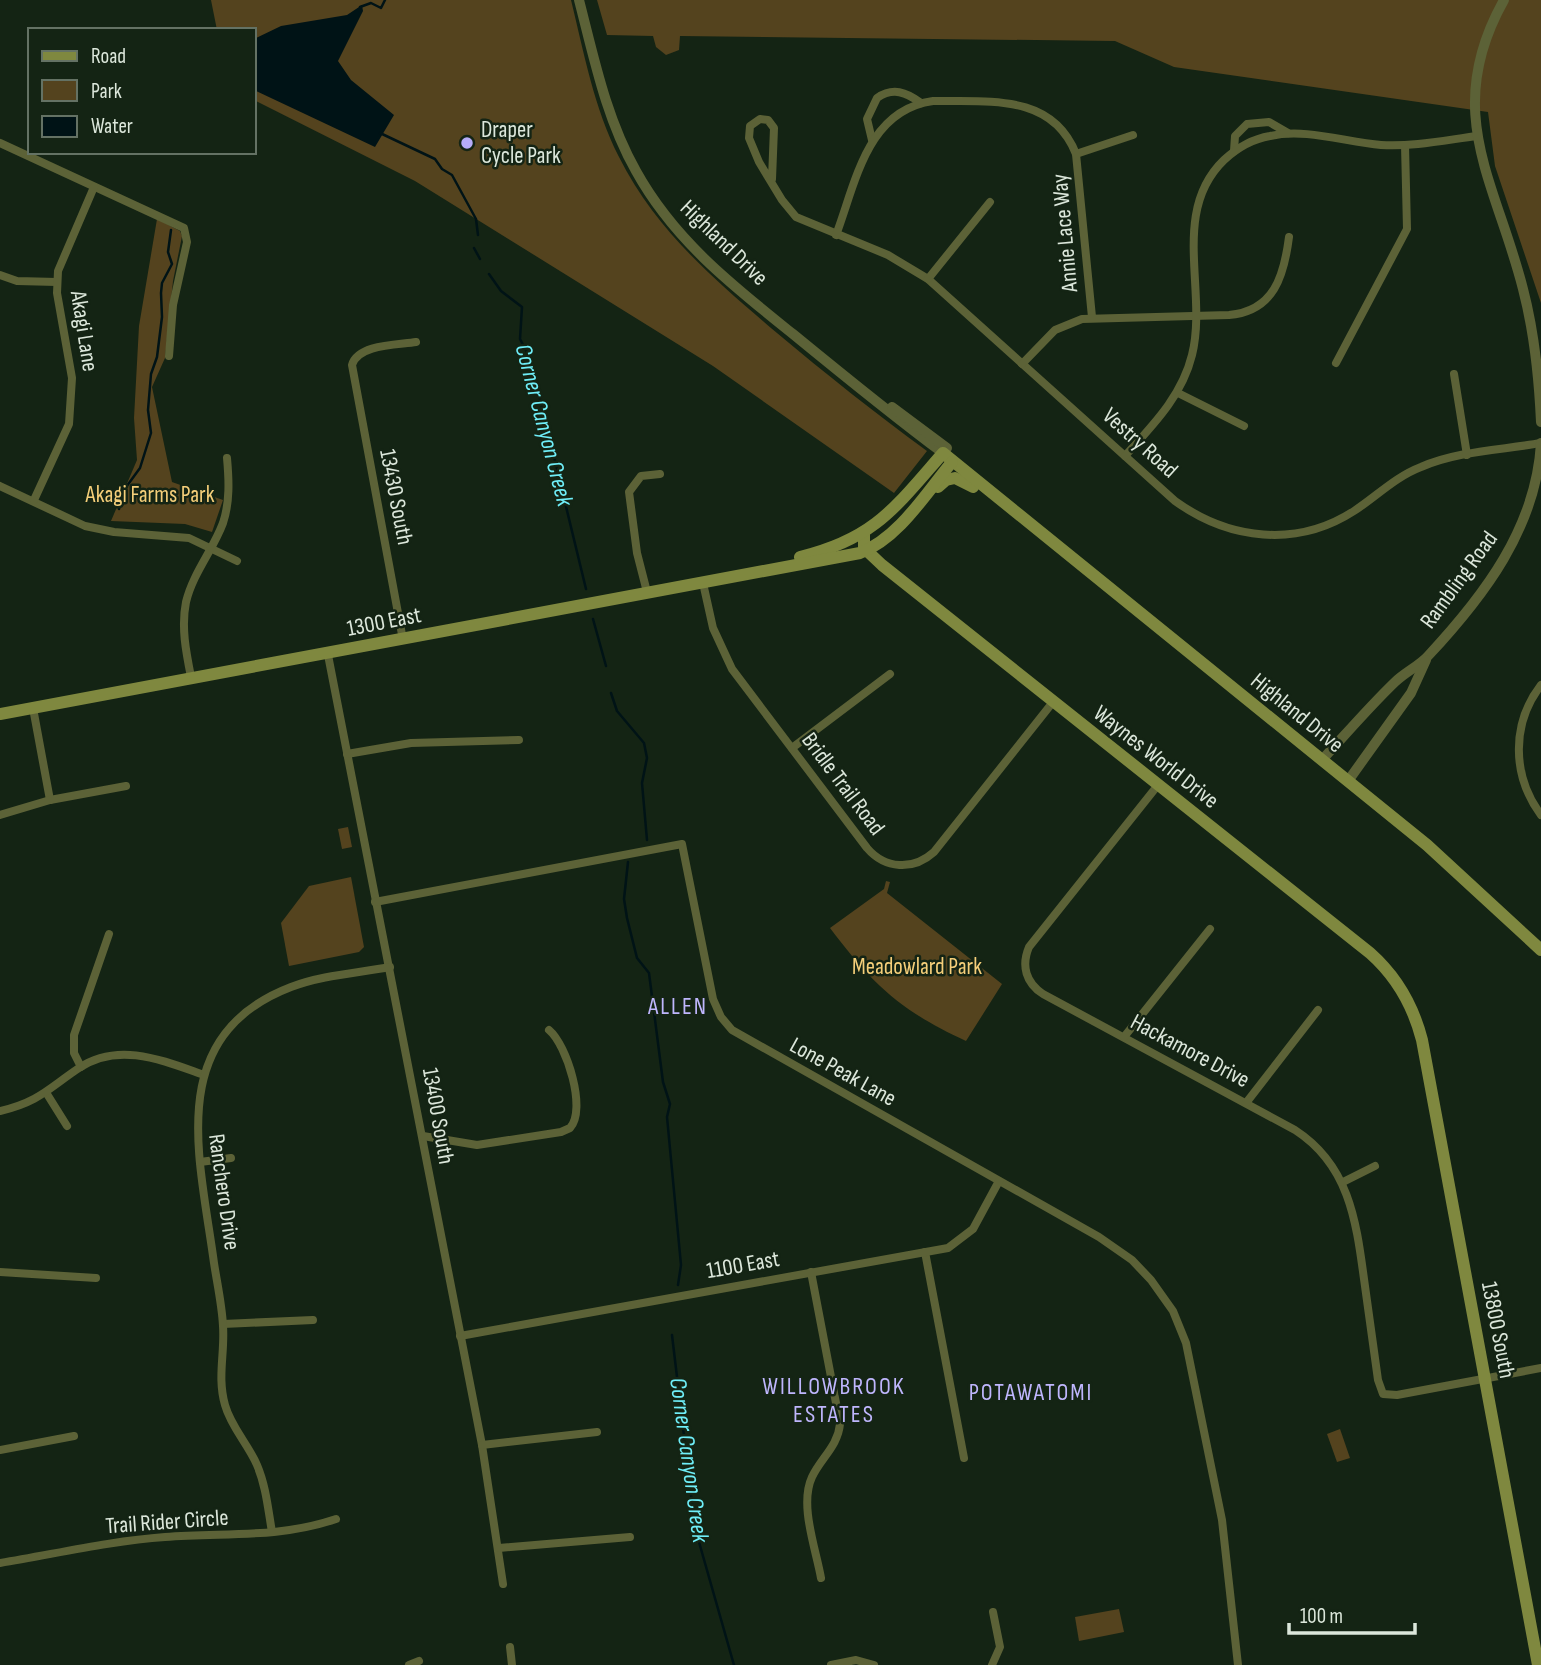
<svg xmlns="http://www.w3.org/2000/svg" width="1541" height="1665" font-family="'Sofia Sans Condensed',sans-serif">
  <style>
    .green { fill: #54431e }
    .water { fill: #001316 }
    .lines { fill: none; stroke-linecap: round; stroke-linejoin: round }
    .stream { stroke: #001316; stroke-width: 2.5 }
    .minor { stroke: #5c6237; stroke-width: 8 }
    .tertiary { stroke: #5c6237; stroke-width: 10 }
    .secondary { stroke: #7f883f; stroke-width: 12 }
    .poi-dot { fill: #b6acf8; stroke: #142414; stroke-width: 2.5 }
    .labels { text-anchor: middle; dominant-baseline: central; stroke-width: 5; stroke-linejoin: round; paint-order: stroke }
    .poi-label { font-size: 23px; fill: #dce7db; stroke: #142414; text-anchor: start }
    .street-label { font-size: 23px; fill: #dce7db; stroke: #142414 }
    .park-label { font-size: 23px; fill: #f5cf7a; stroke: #142414 }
    .water-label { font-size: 24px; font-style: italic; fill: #6feef8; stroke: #142414 }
    .neighbourhood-label { font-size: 24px; letter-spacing: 2px; fill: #bfb6fd; stroke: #142414 }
  </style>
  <rect width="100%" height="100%" fill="#142414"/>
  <g class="green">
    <path d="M211,0H571C584,53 594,108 619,157C656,231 715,280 777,333C826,374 875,413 927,451L894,493L713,366L415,181L254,100V30H217Z"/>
    <path d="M597,0H1541V303L1495,166L1488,112L1174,67L1115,41L680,36L679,50L666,55L656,47L653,36L607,35Z"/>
    <path d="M157,219L180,231L182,236L173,281L165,358L152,387L172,482L223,500L212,532L185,524L111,521L137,460L134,418L139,326Z"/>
    <path d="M348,827L352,847L342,849L338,829Z"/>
    <path d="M351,877L364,947L359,952L289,966L281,923L309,886Z"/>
    <path d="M886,881L890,882L887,893L1002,984L966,1041C901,1011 873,985 830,928L884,889Z"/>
    <path d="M1340,1429L1350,1458L1337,1462L1327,1434Z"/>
    <path d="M1119,1609L1124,1632L1079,1641L1075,1617Z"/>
  </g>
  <path class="water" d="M362,5L363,11L338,61L351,80L394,115L375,147L254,90V39L281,26L347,15Z"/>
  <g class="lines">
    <g class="stream">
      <path d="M360,7L371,3L381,8L385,0"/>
      <path d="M380,133L435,159L442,169L452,175L476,219L478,235"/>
      <path d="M474,248L480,259"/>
      <path d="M489,274L501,291L522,307L520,339L530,358L586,589"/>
      <path d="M119,509L121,494L140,468L151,433L148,410L151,374L157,357L162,317L161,293L162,283L172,264L168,252L171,230"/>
      <path d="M593,619L606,666"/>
      <path d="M611,693L617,711L644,743L647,758L642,783L647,840"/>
      <path d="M628,862L624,899L627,918L637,958L649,973L663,1082L670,1104L667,1117L681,1265L678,1285"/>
      <path d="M672,1335L695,1528L734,1665"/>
    </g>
    <g class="minor">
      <path d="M872,140L867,119L877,98C893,87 906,92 921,103"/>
      <path d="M0,143L184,228L187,242L173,305L169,356"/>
      <path d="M1234,151L1235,136L1247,124L1269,122L1288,133"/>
      <path d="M1076,154L1133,135"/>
      <path d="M772,179L774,128L768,120L760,119L750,126L749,138L759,162L782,200L796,217L888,255L928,279L1175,501C1229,540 1297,548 1354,511C1377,496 1395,477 1421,467C1457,451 1502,450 1541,443"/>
      <path d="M836,235C856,182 867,110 933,101C988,102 1052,93 1076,154L1092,317"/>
      <path d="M0,275L17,281L57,282"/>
      <path d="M928,279L990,202"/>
      <path d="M1336,363L1407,229L1405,145"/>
      <path d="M1022,364L1055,330L1082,319L1229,315C1274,311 1284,276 1289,237"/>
      <path d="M1454,374L1467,455"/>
      <path d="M1178,393L1244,426"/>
      <path d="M1125,456C1153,425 1182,396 1192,355C1208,291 1170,212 1224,160C1237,148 1252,139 1270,136C1306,128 1345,142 1381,145C1413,147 1446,140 1477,136"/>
      <path d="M0,486L85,526L114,532L189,538L237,561"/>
      <path d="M34,500L69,424L72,378L57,293L58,271L94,187"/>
      <path d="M703,583L713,628L732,669L867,848C885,869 913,871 934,852L1053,702"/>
      <path d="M647,592L637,553L629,492L641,476L660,474"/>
      <path d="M403,640L352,365C358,344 398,345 416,342"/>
      <path d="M328,655L482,1445L503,1584"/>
      <path d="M191,677C186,652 181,627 186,602C193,573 213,550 223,523C230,502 229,480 227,458"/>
      <path d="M1541,685C1511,724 1512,776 1541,815"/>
      <path d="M33,708L50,800"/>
      <path d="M792,748L890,674"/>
      <path d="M347,754L411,743L519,740"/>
      <path d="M1158,785L1029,947C1021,966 1026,983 1043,994L1295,1130C1349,1165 1356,1220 1364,1279C1369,1313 1373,1346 1378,1380L1383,1394L1397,1395L1541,1368"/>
      <path d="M0,815L50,800L126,786"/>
      <path d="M375,902L682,844L713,999L721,1017L732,1030L1099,1237L1132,1260L1151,1280L1173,1311L1186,1343L1222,1520L1238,1665"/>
      <path d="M1124,1037L1210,929"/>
      <path d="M81,1067L74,1053V1035L109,934"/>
      <path d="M47,1094L67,1126"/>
      <path d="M1246,1103L1318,1010"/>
      <path d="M0,1111C39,1102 49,1088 79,1068C119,1041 164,1061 204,1075"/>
      <path d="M423,1136L477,1145L561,1132L570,1128C587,1110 567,1045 549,1030"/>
      <path d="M200,1162L231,1158"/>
      <path d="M1343,1182L1375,1166"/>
      <path d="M925,1252L964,1458"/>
      <path d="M0,1272L96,1278"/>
      <path d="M811,1272L840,1424C838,1446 821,1458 812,1477C799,1505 816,1549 821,1578"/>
      <path d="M223,1324L313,1320"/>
      <path d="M460,1336L948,1248L973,1229L999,1181"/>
      <path d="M482,1445L597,1432"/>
      <path d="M0,1450L74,1436"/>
      <path d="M272,1532C268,1509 266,1486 257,1465C248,1444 231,1427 225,1405C217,1377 225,1353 223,1326C222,1305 217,1283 214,1263C200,1158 163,1036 291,987C322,975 358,973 390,967"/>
      <path d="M499,1548L630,1537"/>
      <path d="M0,1563C55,1554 110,1541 165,1537C225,1532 276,1539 336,1519"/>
      <path d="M510,1647L512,1665"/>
      <path d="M409,1665L419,1661"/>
      <path d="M831,1665L856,1660L874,1665"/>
      <path d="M992,1665L1000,1647L993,1612"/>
    </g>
    <g class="tertiary">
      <path d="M579,0C594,58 606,118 636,171C674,240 733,286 793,334C843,375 892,415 943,453"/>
      <path d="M1504,0C1441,112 1496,182 1523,289C1534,331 1539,378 1541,422"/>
      <path d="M892,407L947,448"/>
      <path d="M1322,760C1346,734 1369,707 1395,682C1405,672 1419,666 1428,656C1484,596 1536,528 1541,443"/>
      <path d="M1348,781L1411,693L1426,660"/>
    </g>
    <g class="secondary">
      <path d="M938,487L946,480L955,478L973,487"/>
      <path d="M864,533V548L882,565L1370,953C1396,976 1413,1005 1422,1040L1538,1665"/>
      <path d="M800,557C874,539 895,508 943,453L1427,845L1541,950"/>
      <path d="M0,714L860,553C899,538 926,493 952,462"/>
    </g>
  </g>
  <circle class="poi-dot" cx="467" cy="143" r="7"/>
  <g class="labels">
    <g class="poi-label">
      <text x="481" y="130">Draper<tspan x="481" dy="26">Cycle Park</tspan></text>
    </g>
    <g class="street-label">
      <text transform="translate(1065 233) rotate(-95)">Annie Lace Way</text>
      <text transform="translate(724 243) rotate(44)">Highland Drive</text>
      <text transform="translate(84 331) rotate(81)">Akagi Lane</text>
      <text transform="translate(1140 443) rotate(42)">Vestry Road</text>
      <text transform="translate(396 497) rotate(79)">13430 South</text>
      <text transform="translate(1459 580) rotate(-54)">Rambling Road</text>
      <text transform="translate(384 622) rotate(-11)">1300 East</text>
      <text transform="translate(1297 713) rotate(39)">Highland Drive</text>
      <text transform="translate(1156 757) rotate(38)">Waynes World Drive</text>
      <text transform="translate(843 784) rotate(53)">Bridle Trail Road</text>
      <text transform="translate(1190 1051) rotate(28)">Hackamore Drive</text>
      <text transform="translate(843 1072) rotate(29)">Lone Peak Lane</text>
      <text transform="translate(438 1116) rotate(80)">13400 South</text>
      <text transform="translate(224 1192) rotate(82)">Ranchero Drive</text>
      <text transform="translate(743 1265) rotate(-10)">1100 East</text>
      <text transform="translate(1498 1330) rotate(79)">13800 South</text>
      <text transform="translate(167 1522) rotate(-4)">Trail Rider Circle</text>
    </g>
    <g class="park-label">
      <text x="150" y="495">Akagi Farms Park</text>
      <text x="917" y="967">Meadowlard Park</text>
    </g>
    <g class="water-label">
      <text transform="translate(544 425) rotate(75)">Corner Canyon Creek</text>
      <text transform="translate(689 1460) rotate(82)">Corner Canyon Creek</text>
    </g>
    <g class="neighbourhood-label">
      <text x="678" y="1006">ALLEN</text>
      <text x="834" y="1386">WILLOWBROOK<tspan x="834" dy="28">ESTATES</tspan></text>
      <text x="1031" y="1392">POTAWATOMI</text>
    </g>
  </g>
  <rect x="28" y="28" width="228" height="126" fill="#142414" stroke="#647264" stroke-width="2"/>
  <rect x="42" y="51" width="35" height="10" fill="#7f883f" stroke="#647264" stroke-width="2"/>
  <text x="91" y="63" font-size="21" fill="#dce7db">Road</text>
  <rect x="42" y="80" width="35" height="21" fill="#54431e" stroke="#647264" stroke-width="2"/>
  <text x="91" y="98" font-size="21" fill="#dce7db">Park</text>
  <rect x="42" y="116" width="35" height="21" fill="#001316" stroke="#647264" stroke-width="2"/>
  <text x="91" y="133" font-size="21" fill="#dce7db">Water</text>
  <path d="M1289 1623v10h126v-10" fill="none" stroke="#dce7db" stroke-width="3.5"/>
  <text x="1300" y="1623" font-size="21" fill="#dce7db" stroke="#142414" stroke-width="5" paint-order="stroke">100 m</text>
</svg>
